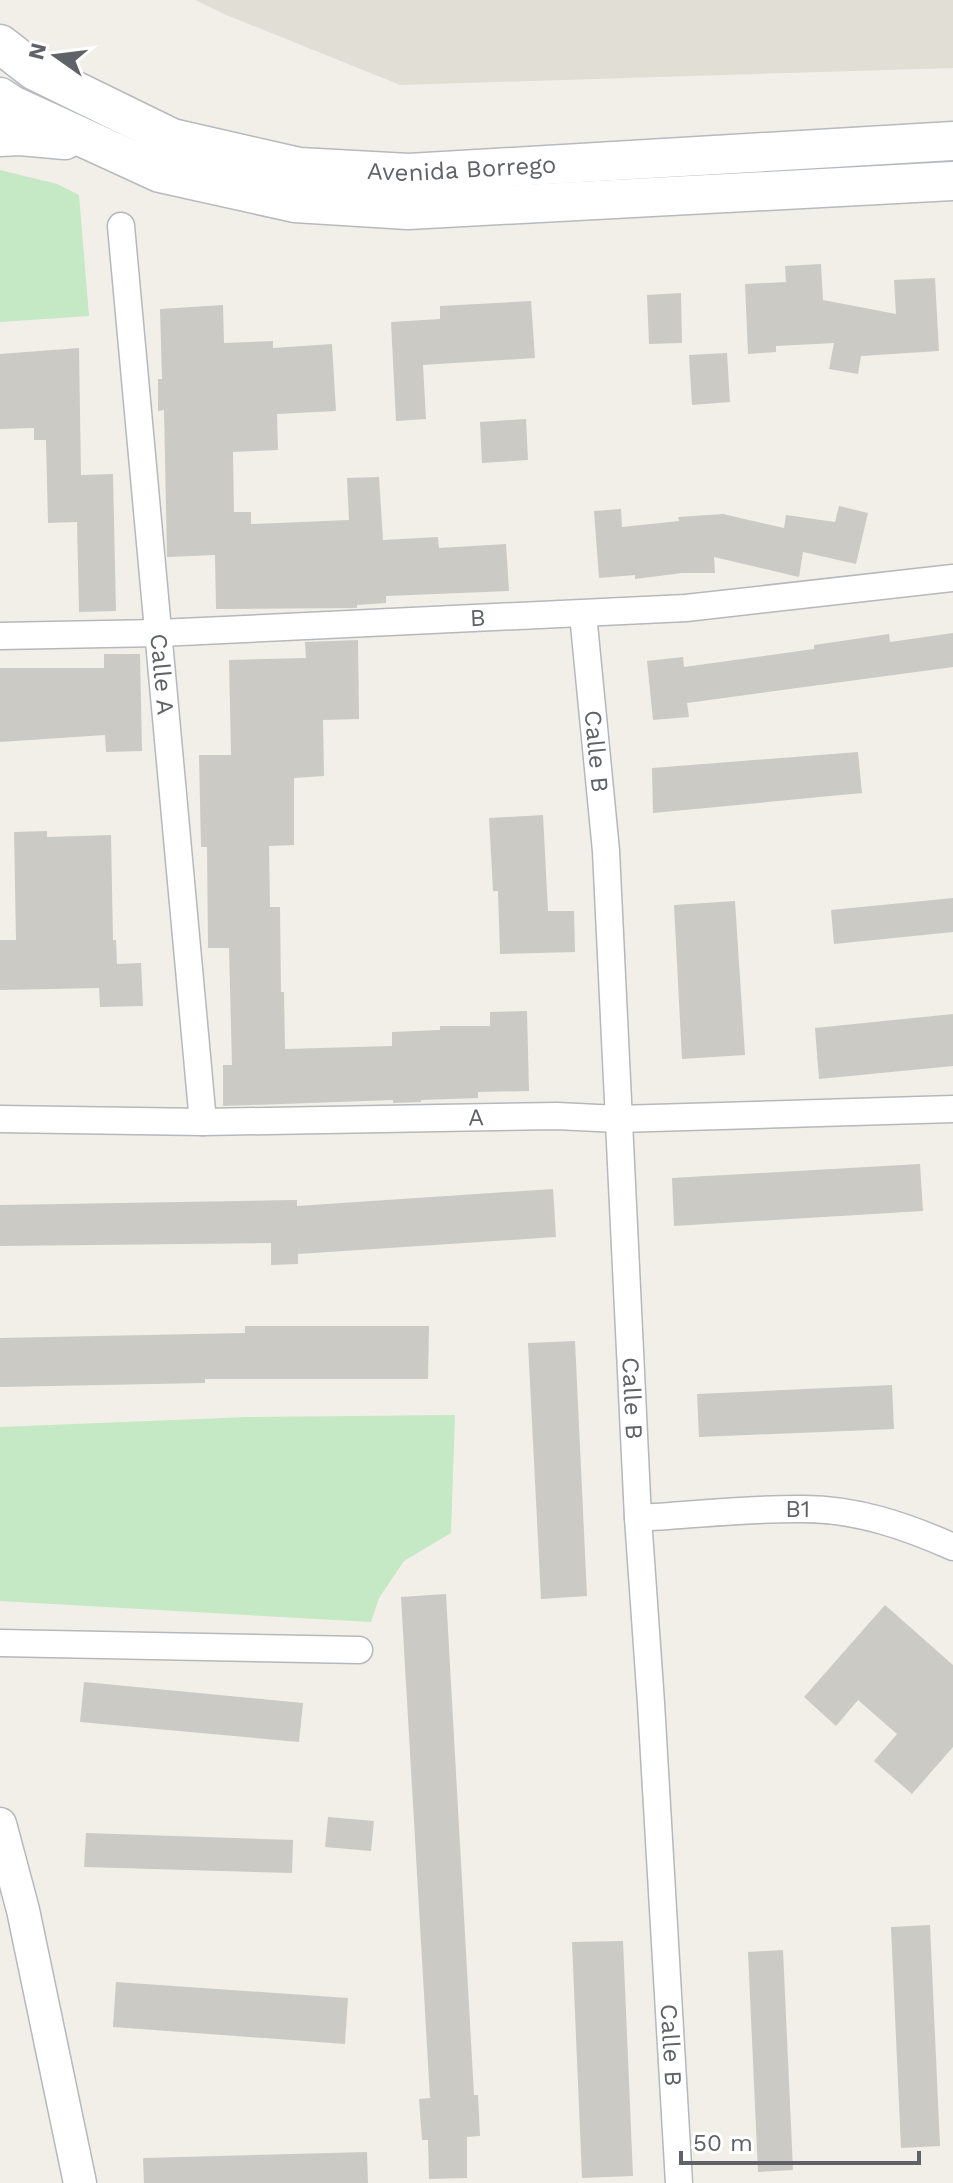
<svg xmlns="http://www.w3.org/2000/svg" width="953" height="2183" font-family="'Work Sans',sans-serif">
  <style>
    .education { fill: #e1ded6 }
    .green { fill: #c5e8c5 }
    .building { fill: #cccac5 }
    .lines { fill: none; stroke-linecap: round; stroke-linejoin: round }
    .minor-casing { stroke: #b5b8bc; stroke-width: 29 }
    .tertiary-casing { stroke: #b5b8bc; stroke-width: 35 }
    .secondary-casing { stroke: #b6babf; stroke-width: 41 }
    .minor { stroke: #fff; stroke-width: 26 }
    .tertiary { stroke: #fff; stroke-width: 32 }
    .secondary { stroke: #fff; stroke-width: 38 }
    .labels { text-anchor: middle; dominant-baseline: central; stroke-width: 6; stroke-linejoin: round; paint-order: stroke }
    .street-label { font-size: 24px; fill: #5f6368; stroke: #fff }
  </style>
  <rect width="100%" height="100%" fill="#f1efe8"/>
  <path class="education" d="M195,0H953V68L400,85L224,14Z"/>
  <g class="green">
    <path d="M0,170L57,184L79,195L89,316L0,322Z"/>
    <path d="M455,1415L451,1533L404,1561L379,1598L371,1622L0,1601V1427L248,1417Z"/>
  </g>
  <g class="building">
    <path d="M821,264L823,300L896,314L894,280L935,278L939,351L861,356L858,374L829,369L834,343L776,346V352L748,354L745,284L786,282L785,266Z"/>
    <path d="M681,293L682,343L649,344L647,295Z"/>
    <path d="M531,301L535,358L423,365L426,419L396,421L391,322L440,319V306Z"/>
    <path d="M223,305L224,343L273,341V348L332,344L336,411L277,414L278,450L233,452L234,512H251V524L349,520L347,478L379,477L383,540L438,537L439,548L506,544L509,591L386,596V603L357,605V608L216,609L215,555L167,557L164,410L158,411V379H162L160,309Z"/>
    <path d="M79,348L81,475L113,474L116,611L79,612L77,522L48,523L46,440H34V428L0,429V354Z"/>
    <path d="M727,353L730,402L692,405L689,355Z"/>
    <path d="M526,419L528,460L482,463L480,422Z"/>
    <path d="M839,506L868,513L856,564L803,552L799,577L714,557L715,573H682L635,579V575L599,578L594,511L621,509L622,527L679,521L678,517L723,514L784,528L786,515L835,522Z"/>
    <path d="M953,633V667L687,703L689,717L653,720L647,661L683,657L684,667L814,649V645L889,634L890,642Z"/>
    <path d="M358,640L359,719L323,720L324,776L294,778V845L269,846L270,907H280L281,992H284L285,1049L392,1046V1032L440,1030V1026H490V1012L527,1011L529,1091L478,1092V1098L421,1100V1102L393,1103V1100L223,1106V1065H232L229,948H208L207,847H201L199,755H231L229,660L306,658L305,642Z"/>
    <path d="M104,654H140L142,751L106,752L105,735L0,742V668H104Z"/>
    <path d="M858,752L862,793L653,813L652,768Z"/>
    <path d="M543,815L548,911H574L575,952L500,954L498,891H493L489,818Z"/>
    <path d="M47,831V837L111,835L113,940H116L117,964L141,963L143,1006L100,1007L99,988L0,990V940H16L14,832Z"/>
    <path d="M953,898V932L834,944L831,910Z"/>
    <path d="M735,901L745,1055L682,1059L674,905Z"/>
    <path d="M953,1014V1066L819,1079L815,1028Z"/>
    <path d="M920,1164L923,1211L674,1226L672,1178Z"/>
    <path d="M553,1189L556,1237L298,1254V1264L271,1265V1243L0,1246V1205L297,1200V1206Z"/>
    <path d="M245,1326H429L428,1379H205V1383L0,1387V1338L245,1333Z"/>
    <path d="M575,1341L587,1596L541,1599L528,1343Z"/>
    <path d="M892,1385L894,1429L699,1437L697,1394Z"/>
    <path d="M446,1594L474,2095H478L480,2136L467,2137V2178L429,2179L428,2140H422L419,2099L430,2098L401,1597Z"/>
    <path d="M885,1605L953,1665V1747L912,1794L874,1761L897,1734L858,1700L836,1726L804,1697Z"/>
    <path d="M84,1682L303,1703L299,1742L80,1722Z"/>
    <path d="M328,1817L374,1821L371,1851L325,1847Z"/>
    <path d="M86,1833L293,1840L292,1873L84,1867Z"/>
    <path d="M930,1925L940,2146L901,2148L891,1927Z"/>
    <path d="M623,1941L633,2176L582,2178L572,1942Z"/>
    <path d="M783,1950L793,2170L758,2172L748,1952Z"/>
    <path d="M116,1982L348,1998L345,2044L113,2027Z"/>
    <path d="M367,2152L368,2183H144L143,2158Z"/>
  </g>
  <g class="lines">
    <defs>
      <g id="minor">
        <path id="s1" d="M121,226L203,1122"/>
        <path id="s2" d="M583,614L606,851L638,1518L651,1703L679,2183"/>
        <path id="s3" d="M0,636L159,633L686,608L953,578"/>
        <path id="s4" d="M0,1119L203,1122L557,1116L618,1119L953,1109"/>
        <path id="s5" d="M638,1518C693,1515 749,1508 804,1509C856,1509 906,1526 953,1547"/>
        <path d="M0,1643L359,1650"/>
      </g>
      <path id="tertiary" d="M0,1824L23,1910L80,2183"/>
      <g id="secondary">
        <path id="s6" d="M0,44L35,71L172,138L299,167L409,173L953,141"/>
        <path d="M0,97L12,105L160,173L295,203L408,210L953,181"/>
        <path d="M0,137L20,136L65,140"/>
      </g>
    </defs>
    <use href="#minor" class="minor-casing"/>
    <use href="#tertiary" class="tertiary-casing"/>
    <use href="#secondary" class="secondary-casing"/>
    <use href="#minor" class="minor"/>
    <use href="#tertiary" class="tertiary"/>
    <use href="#secondary" class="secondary"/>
  </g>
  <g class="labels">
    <g class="street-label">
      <text stroke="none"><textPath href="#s6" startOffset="490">Avenida Borrego</textPath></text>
      <text stroke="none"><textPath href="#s3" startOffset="478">B</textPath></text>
      <text stroke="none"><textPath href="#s1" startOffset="450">Calle A</textPath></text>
      <text stroke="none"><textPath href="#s2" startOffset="138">Calle B</textPath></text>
      <text stroke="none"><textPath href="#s4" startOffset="476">A</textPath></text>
      <text stroke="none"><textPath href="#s2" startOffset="786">Calle B</textPath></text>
      <text stroke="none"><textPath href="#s5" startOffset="160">B1</textPath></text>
      <text stroke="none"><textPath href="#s2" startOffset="1434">Calle B</textPath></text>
    </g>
  </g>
  <g transform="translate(56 56) rotate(284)" stroke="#ffffff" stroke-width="6" paint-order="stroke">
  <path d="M0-6L14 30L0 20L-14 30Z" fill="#5f6368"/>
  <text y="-12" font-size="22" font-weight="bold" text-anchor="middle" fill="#5f6368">N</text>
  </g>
  <path d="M681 2151v12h238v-12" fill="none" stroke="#5f6368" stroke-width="4"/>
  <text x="693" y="2151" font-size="24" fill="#5f6368" stroke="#ffffff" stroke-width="6" paint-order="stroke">50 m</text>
</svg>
